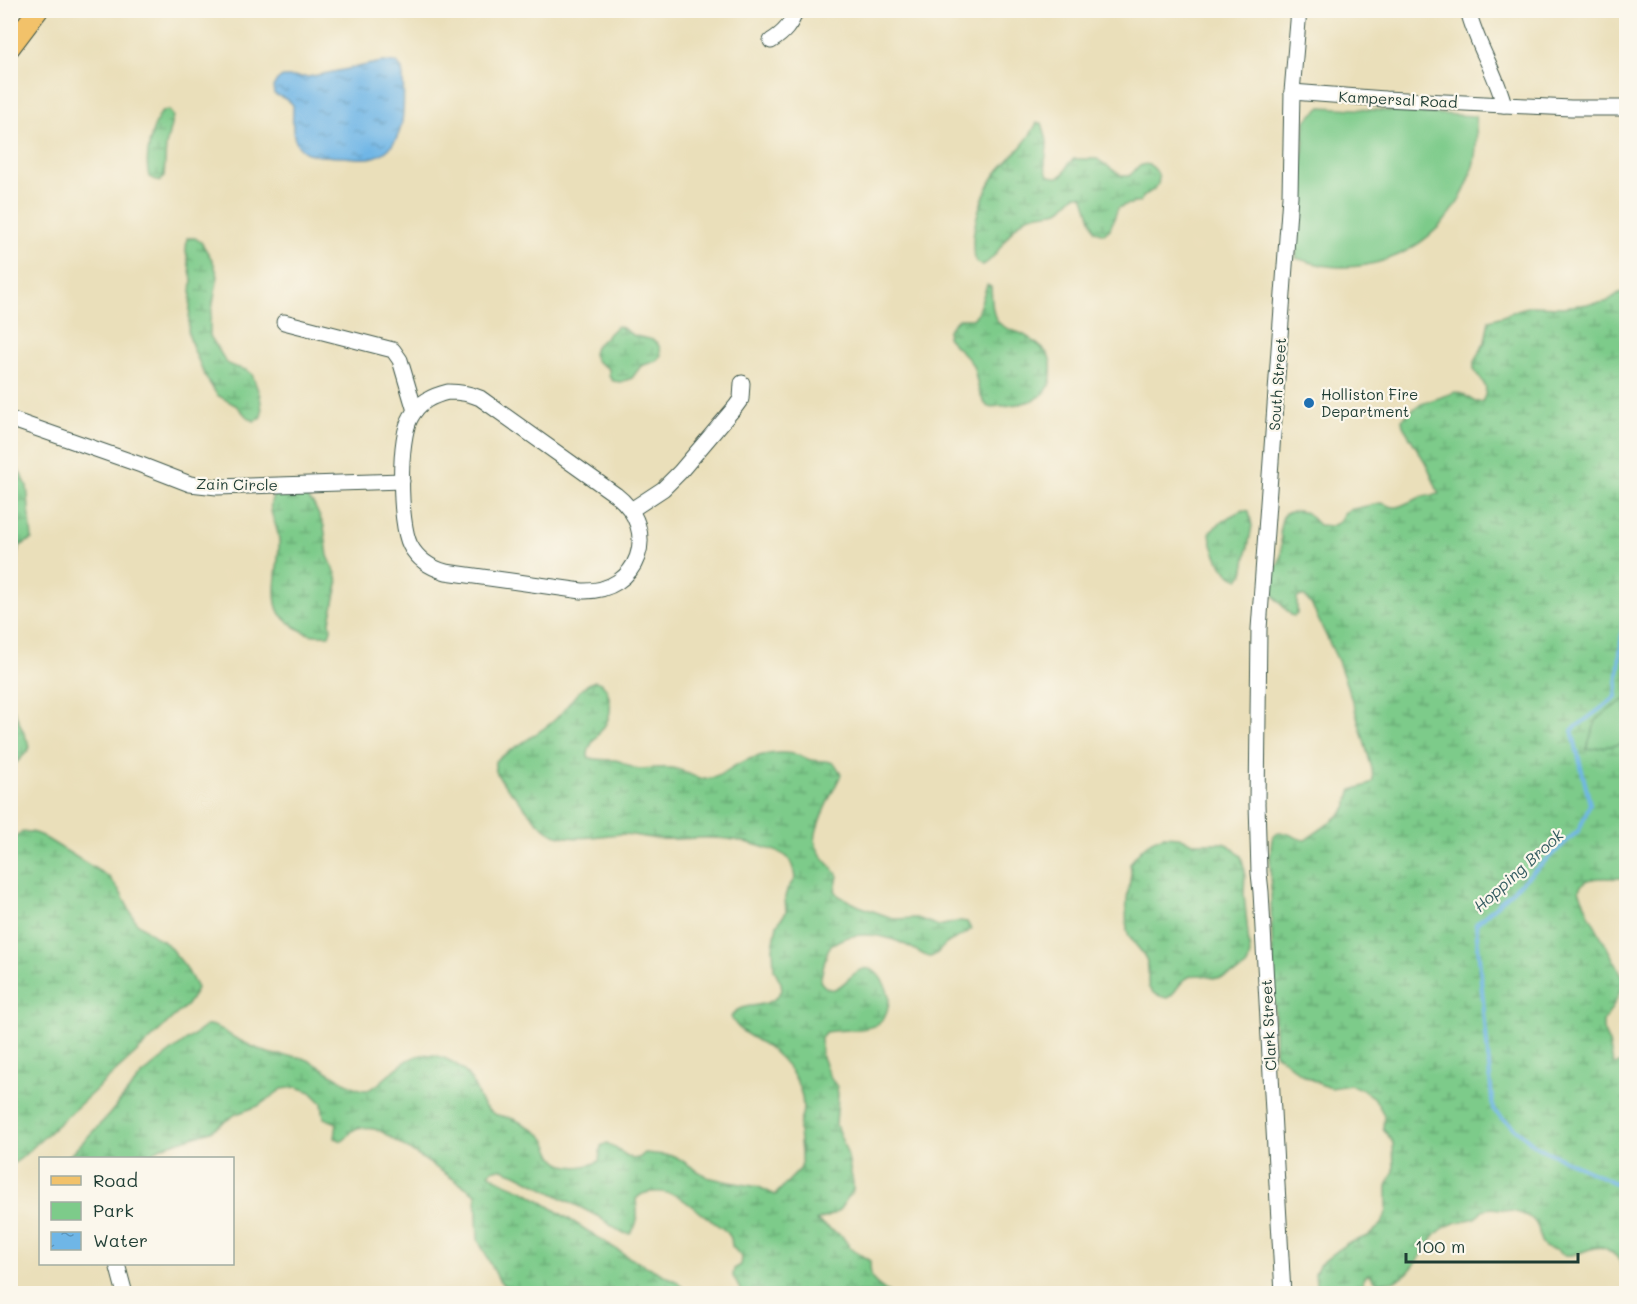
<svg xmlns="http://www.w3.org/2000/svg" width="1637" height="1304" font-family="Mali,sans-serif">
  <style>
    .wetland { fill: url(#wetland-marsh); stroke: #4e845f; stroke-width: 1.5 }
    .park { fill: #7dcb8a; stroke: #4e845f; stroke-width: 1.5 }
    .water { fill: url(#water-ripples); stroke: #477a8d; stroke-width: 1.5 }
    .lines { fill: none; stroke-linecap: round; stroke-linejoin: round }
    .stream { stroke: #6fb6e6; stroke-width: 4 }
    .minor-casing { stroke: #3d5548; stroke-width: 17 }
    .major-casing { stroke: #3d5548; stroke-width: 22 }
    .minor { stroke: #fff; stroke-width: 15 }
    .major { stroke: #f2c26a; stroke-width: 20 }
    .poi-dot { fill: #1f6fb2; stroke: #fbf7ec; stroke-width: 2 }
    .labels { text-anchor: middle; dominant-baseline: central; stroke-width: 4.5; stroke-linejoin: round; paint-order: stroke }
    .street-label { font-size: 15px; fill: #1f3d34; stroke: #fbf7ec }
    .poi-label { font-size: 15px; fill: #1f3d34; stroke: #fbf7ec; text-anchor: start }
    .water-label { font-size: 16px; font-style: italic; fill: #335b60; stroke: #fbf7ec }
  </style>
  <defs>
    <pattern id="wetland-marsh" width="20" height="14" patternUnits="userSpaceOnUse" patternTransform="scale(1.5)"><rect width="20" height="14" fill="#7dcb8a"/><path d="M1 5h8M5 5V1M11 12h8M15 12V8" fill="none" stroke="#66a672"/></pattern>
    <pattern id="water-ripples" width="26" height="14" patternUnits="userSpaceOnUse" patternTransform="scale(1.5)"><rect width="26" height="14" fill="#6fb6e6"/><path d="M2 4q2-2 4 0t4 0M15 11q2-2 4 0t4 0" fill="none" stroke="#5b95bb"/></pattern>
  </defs>
  <rect width="100%" height="100%" fill="#fbf7ec"/>
  <filter id="ink" filterUnits="userSpaceOnUse"><feTurbulence type="fractalNoise" baseFrequency=".0167" numOctaves="2"/><feDisplacementMap in="SourceGraphic" scale="12" xChannelSelector="R" yChannelSelector="G"/><feConvolveMatrix kernelMatrix="1 2 1 2 8 2 1 2 1" color-interpolation-filters="sRGB"/></filter>
  <filter id="wash" filterUnits="userSpaceOnUse"><feTurbulence type="fractalNoise" baseFrequency=".008" numOctaves="4" result="noise"/><feDisplacementMap in="SourceGraphic" scale="24" xChannelSelector="R" yChannelSelector="G"/><feGaussianBlur stdDeviation="1.35" result="paint"/><feColorMatrix in="noise" values="0 0 0 0 0 0 0 0 0 0 0 0 0 0 0 0 0 1.4 0 .05"/><feComposite in="paint" operator="in"/></filter>
  <g filter="url(#wash)">
    <rect width="100%" height="100%" fill="#eadfba"/>
    <g class="wetland">
      <path d="M169,110L173,116L166,146L164,176L160,182L149,177C144,158 151,128 162,111Z"/>
      <path d="M1037,123H1042C1044,130 1047,137 1047,144C1047,156 1042,164 1048,175C1059,180 1065,176 1068,164L1074,159H1097L1122,176H1129C1133,173 1136,168 1140,166C1152,159 1163,176 1157,186C1152,193 1144,193 1140,202L1125,205L1118,208L1110,229L1104,234L1095,231L1083,195H1075L1059,211C1047,214 1034,212 1023,220C1006,231 1000,256 983,265L977,263C966,241 980,199 993,178C1001,165 1015,155 1024,143C1029,137 1033,130 1037,123Z"/>
      <path d="M187,238H195L201,242L213,261L218,276L210,321V336L226,362L232,366L246,370L252,374L260,396L262,411L261,418L254,421L247,417L237,406L217,395L205,376L193,348L188,333L192,280L186,251Z"/>
      <path d="M987,285L991,287C992,298 991,315 999,323C1005,329 1012,330 1020,333C1028,336 1036,343 1043,349C1051,356 1052,364 1051,375C1051,406 1011,405 988,407C977,396 978,380 973,366C967,354 955,348 947,337L948,330L958,319H973L977,314Z"/>
      <path d="M1626,291V878C1611,880 1585,872 1579,890L1590,916L1622,975L1623,980L1618,997L1609,1013L1603,1021V1030L1609,1043L1613,1063L1615,1065L1626,1062V1279L1623,1274L1621,1261C1616,1256 1611,1251 1605,1248C1590,1243 1569,1265 1557,1250C1531,1248 1546,1234 1534,1221C1527,1213 1496,1206 1485,1209C1480,1210 1479,1215 1476,1218C1464,1221 1451,1222 1441,1230C1421,1246 1414,1283 1385,1282C1377,1282 1374,1282 1370,1274H1368C1359,1281 1364,1286 1369,1293H1317L1315,1273L1319,1265L1346,1244L1368,1236L1382,1224L1387,1210V1186L1394,1171L1393,1143L1383,1128L1384,1115L1375,1099L1361,1089L1350,1085L1331,1088L1320,1084L1300,1073L1275,1053C1276,999 1271,945 1271,891C1271,874 1268,852 1273,836C1285,827 1293,839 1305,840C1315,833 1339,818 1345,809C1349,803 1349,795 1352,790L1368,785L1373,781L1372,769L1355,709L1338,661L1311,604L1305,597L1300,596L1297,599V614L1294,616L1291,615C1284,607 1273,598 1271,588C1269,576 1279,566 1281,556C1284,540 1275,529 1285,513L1298,511L1307,513L1319,525L1331,526L1338,523L1344,513L1349,510L1380,503L1385,504L1392,507H1398L1421,497L1439,494L1427,465L1403,426L1402,419L1419,405L1455,392L1462,394L1475,402H1482C1491,386 1482,382 1474,370V362L1485,342L1489,320L1503,316L1517,310L1531,306L1562,307L1606,302L1619,293Z"/>
      <path d="M617,326C625,327 626,332 633,335C646,341 660,334 661,356L656,361L641,366L632,378L621,382L613,381L609,376V369L596,361L593,354L595,347Z"/>
      <path d="M11,466C18,468 24,479 27,486L32,539L20,546L17,553L16,576L11,579Z"/>
      <path d="M299,488L314,505L324,526L328,556L337,576L338,584L330,621L331,629L329,635C312,636 308,635 294,626C289,622 284,619 280,614C269,597 280,561 279,541C278,520 262,510 277,489Z"/>
      <path d="M1242,510L1249,511L1252,526L1243,574L1239,579C1222,574 1210,547 1210,531L1229,517Z"/>
      <path d="M595,681C604,683 607,688 609,697C617,728 587,736 588,757C597,761 605,759 615,760C624,761 630,769 640,769C652,769 665,766 677,769C689,773 698,781 712,778C722,776 731,767 740,763C759,754 777,750 798,755C803,756 807,759 811,760C826,762 834,757 841,775C834,789 811,831 816,845C819,857 832,865 838,876L835,890L839,896L859,906L895,919L917,918L939,926L960,921L967,922L971,929C964,937 952,938 945,945C939,950 938,955 930,957C922,955 916,950 908,946C885,934 853,929 831,945L827,952L820,981C839,1009 852,957 874,971C881,976 889,990 889,999C887,1038 853,1027 825,1032L821,1038V1054L829,1075L837,1087L838,1095L836,1125L847,1153L853,1183V1190L840,1209L834,1214L816,1221L842,1236L851,1249L870,1261C870,1282 873,1281 889,1293H742L733,1276L734,1269L741,1265L742,1258L732,1246L731,1238L727,1232L678,1196C666,1192 645,1188 636,1199C637,1213 640,1223 630,1234L622,1233L597,1216L516,1174L502,1169H494L489,1173C496,1181 517,1187 528,1193L630,1258L678,1282L683,1288V1293H529L504,1285L499,1280L478,1240L476,1194L381,1131C373,1129 360,1124 352,1131C348,1135 348,1138 342,1141L335,1138L337,1123L324,1118L322,1103L311,1092L297,1087L282,1089L258,1106L236,1114L211,1131L161,1147L154,1152L150,1158H96L95,1156H88L85,1158H67L107,1117L141,1076L164,1057L207,1025C218,1025 225,1033 235,1038C246,1044 257,1049 268,1053C282,1058 293,1053 308,1060C323,1067 350,1089 365,1090C372,1090 379,1084 384,1079C407,1059 422,1045 452,1062C463,1068 471,1078 476,1090C478,1095 480,1101 484,1106C496,1119 502,1114 516,1120C524,1124 533,1129 540,1134C552,1142 548,1160 564,1165C575,1168 589,1167 599,1161L601,1146L607,1143L632,1159L639,1158L645,1153L675,1156L707,1177L729,1182L759,1187L775,1195L801,1168C802,1155 800,1144 799,1131C798,1123 803,1116 803,1108C803,1083 786,1060 766,1046C753,1037 739,1033 731,1017C739,1002 757,1009 771,1001C776,999 779,994 782,990L781,983L774,969L773,947L777,925L786,912L785,897L787,890L795,878C794,871 792,862 787,857C781,852 772,850 766,848C748,842 731,838 712,838C695,837 679,840 662,839C648,839 635,834 621,834C601,835 578,841 557,835C540,829 526,808 514,795C505,785 493,775 495,761C513,748 533,737 551,723C567,711 575,688 595,681Z"/>
      <path d="M11,704L30,747L26,753L11,768Z"/>
      <path d="M22,832H32L42,836L109,877L119,890L136,922L154,936L167,944L185,966L197,988L195,993L187,1005L169,1021L146,1044L20,1159L11,1165L10,840Z"/>
      <path d="M1164,836L1179,837L1193,843H1223L1230,846L1241,856L1245,871L1244,894L1250,954C1249,958 1249,964 1246,967C1242,971 1224,978 1219,978C1208,979 1198,971 1187,978C1178,983 1177,993 1167,998C1138,992 1152,979 1147,962C1144,949 1129,943 1127,930C1126,918 1126,903 1128,892C1129,882 1133,874 1130,864C1139,850 1147,841 1164,836Z"/>
    </g>
    <g class="park">
      <path d="M1321,107L1475,116C1477,130 1477,143 1475,157C1464,221 1406,268 1341,267C1326,267 1311,263 1296,258L1305,121Z"/>
      <path d="M1626,699V743L1586,750L1596,721L1607,711Z"/>
    </g>
    <path class="water" d="M382,62L397,63L402,69L403,77C404,104 408,147 374,157C364,160 352,157 342,157C330,156 311,158 301,149C290,139 293,118 293,105L288,100L274,94L273,87L277,80L283,77H308Z"/>
    <g class="lines">
      <path class="stream" d="M1626,591L1616,697L1572,730L1590,804L1579,830L1476,924L1493,1110L1537,1147L1626,1188"/>
    </g>
  </g>
  <g filter="url(#ink)">
    <g class="lines">
      <defs>
        <g id="minor">
          <path d="M1468,10C1476,44 1496,72 1504,105L1571,108H1626"/>
          <path d="M771,41C784,33 791,25 796,10"/>
          <path d="M1292,92L1385,99L1504,105"/>
          <path d="M284,322L393,350L400,360L415,411"/>
          <path d="M448,392C460,392 469,393 480,398L616,495C661,530 639,593 582,591L446,572C431,568 418,560 410,545C399,523 398,438 411,417C419,402 432,396 448,392Z"/>
          <path d="M10,419L141,465L190,484L217,487L402,481"/>
          <path d="M631,510L663,489L680,472L736,406L741,399L742,383"/>
          <path d="M117,1264L125,1294"/>
          <path d="M1283,1294L1261,892L1259,873L1257,803L1259,629L1290,196L1292,92L1299,10"/>
        </g>
        <path id="major" d="M10,47L38,10"/>
      </defs>
      <use href="#minor" class="minor-casing"/>
      <use href="#major" class="major-casing"/>
      <use href="#minor" class="minor"/>
      <use href="#major" class="major"/>
    </g>
  </g>
  <circle class="poi-dot" cx="1309" cy="403" r="6"/>
  <g class="labels">
    <g class="street-label">
      <text transform="translate(1398 99) rotate(3)">Kampersal Road</text>
      <text transform="translate(1277 384) rotate(-86)">South Street</text>
      <text transform="translate(237 484) rotate(1)">Zain Circle</text>
      <text transform="translate(1268 1025) rotate(-93)">Clark Street</text>
    </g>
    <g class="poi-label">
      <text x="1321" y="394">Holliston Fire<tspan x="1321" dy="17">Department</tspan></text>
    </g>
    <g class="water-label">
      <text transform="translate(1518 870) rotate(-42)">Hopping Brook</text>
    </g>
  </g>
  <rect width="1637" height="1304" fill="none" stroke="#fbf7ec" stroke-width="36"/>
  <rect x="39" y="1157" width="195" height="108" fill="#fbf7ec" stroke="#a3ada2" stroke-width="1.5"/>
  <rect x="51" y="1176" width="30" height="9" fill="#f2c26a" stroke="#a3ada2" stroke-width="1.5"/>
  <text x="93" y="1187" font-size="18" fill="#1f3d34">Road</text>
  <rect x="51" y="1202" width="30" height="18" fill="#7dcb8a" stroke="#a3ada2" stroke-width="1.5"/>
  <text x="93" y="1217" font-size="18" fill="#1f3d34">Park</text>
  <rect x="51" y="1232" width="30" height="18" fill="url(#water-ripples)" stroke="#a3ada2" stroke-width="1.5"/>
  <text x="93" y="1247" font-size="18" fill="#1f3d34">Water</text>
  <path d="M1406 1253v9h172v-9" fill="none" stroke="#1f3d34" stroke-width="3"/>
  <text x="1415" y="1253" font-size="18" fill="#1f3d34" stroke="#fbf7ec" stroke-width="4.5" paint-order="stroke">100 m</text>
</svg>
